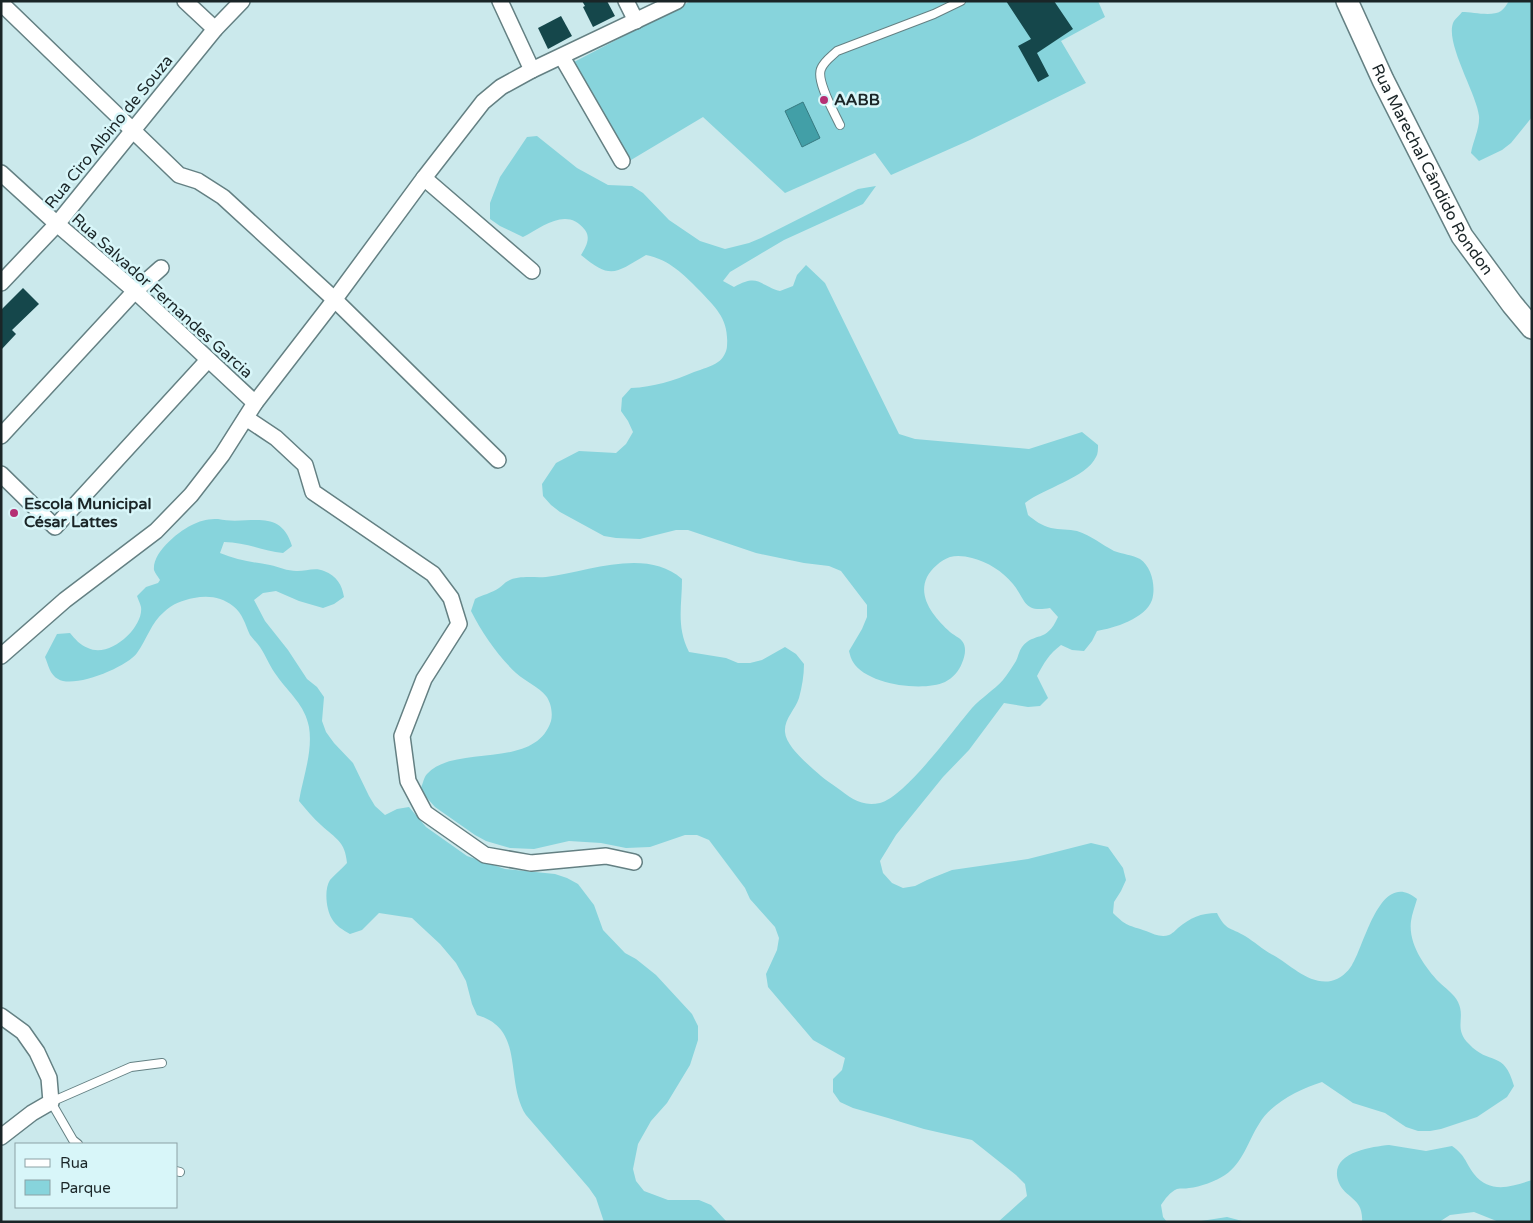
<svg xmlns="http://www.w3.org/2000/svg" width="1533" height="1223" font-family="'Varela Round',sans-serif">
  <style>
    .green { fill: #87d4dc }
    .water { fill: #429fa7; stroke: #367a81 }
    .building { fill: #15474b }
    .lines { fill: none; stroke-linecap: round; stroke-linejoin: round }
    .lane-casing { stroke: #648083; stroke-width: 10 }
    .street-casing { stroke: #648083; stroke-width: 18 }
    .secondary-casing { stroke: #648083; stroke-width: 24 }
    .lane { stroke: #fff; stroke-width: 8 }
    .street { stroke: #fff; stroke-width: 15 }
    .secondary { stroke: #fff; stroke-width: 21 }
    .poi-dot { fill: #b53074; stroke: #d8f6f9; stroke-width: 2 }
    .labels { text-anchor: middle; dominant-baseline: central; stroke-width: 5; stroke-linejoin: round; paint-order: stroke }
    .poi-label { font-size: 16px; font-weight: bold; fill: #1a2527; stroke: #d8f6f9; text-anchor: start }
    .street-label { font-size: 16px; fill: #1a2527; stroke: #d8f6f9 }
  </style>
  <rect width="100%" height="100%" fill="#cbe9ec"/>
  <g class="green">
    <path d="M691,1H1098L1105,17L1061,41L1086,83L970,140L891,175L875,153L785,193L703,117L631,160L574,62Z"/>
    <path d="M1509,1H1532V117L1511,143L1502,150L1479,161L1471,153C1473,141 1480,128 1479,116C1477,94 1443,40 1454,21C1456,18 1460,15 1462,12C1473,12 1492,17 1501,11C1504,9 1507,4 1509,1Z"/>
    <path d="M537,136L577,168L608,185L632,186L643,193L669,220L700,241L725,249L749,243L761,238L858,189L876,186L863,204L784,240L730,272L723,281L734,287C759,273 758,285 780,291L793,286L797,275L806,265L825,283L899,434L915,439L1029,449L1082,432L1098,445C1098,449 1098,454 1096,457C1086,478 1044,488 1025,503L1028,515C1034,520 1042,526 1051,528C1059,530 1069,529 1077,531C1092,536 1101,544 1114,551C1122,554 1133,555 1140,559C1152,567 1156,587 1152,600C1145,619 1114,628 1097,631L1092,641L1084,651L1072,650L1061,645C1049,654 1044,663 1037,676L1048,698L1040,706L1028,707L1004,703L969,750L943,777L896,835L880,861L883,873L892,883L903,888L915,886L927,880L952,870L1028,859L1091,843L1108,847L1123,868L1126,880L1121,891L1114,902L1113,913C1127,927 1129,925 1146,931C1154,934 1161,938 1169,935C1172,934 1176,930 1178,928C1190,918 1201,913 1217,913C1226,931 1230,927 1245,936C1255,942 1263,950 1273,955C1291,965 1309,985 1331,981C1340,979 1348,972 1352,965C1365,945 1380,868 1417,899C1415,906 1412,914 1411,921C1408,944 1425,967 1439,982C1445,988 1454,994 1458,1002C1466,1018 1453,1028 1469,1044C1489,1066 1504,1049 1514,1086L1507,1097L1477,1117L1441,1129L1430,1131H1418L1406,1127L1385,1113L1353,1103L1322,1082C1300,1089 1271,1103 1259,1124C1248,1141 1243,1163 1225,1175C1216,1181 1200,1187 1189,1188C1185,1189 1181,1188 1177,1189C1170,1192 1165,1199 1161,1205L1163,1217L1167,1222H998L1027,1196L1025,1184L1016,1175L972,1140L924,1129L888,1118L853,1108L840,1102L833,1092V1079L842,1070L845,1058L813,1040L768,987L766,974L777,950L779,938L775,927L750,899L745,888L709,840L697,835H685L650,847L626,848L601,843L569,841L534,849L510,848L486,841L475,835L435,807L427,798L421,788C423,783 424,777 427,774C455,743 535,771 551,721C553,714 551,702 546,696C539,687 525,681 516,673C498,656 482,633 471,611L475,599C482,595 492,593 499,588C502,586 505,582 508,581C519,575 534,578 546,577C588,572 646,547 682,579C682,606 676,626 689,652L726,658L738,663H750L762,660L785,647L796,654L804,664C804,675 802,687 799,698C795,710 784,719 785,732C786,747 810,766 821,776C825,780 831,783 836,787C851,798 861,807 880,803C905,797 954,729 972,708C981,698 994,690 1003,680C1008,674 1012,667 1016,661C1018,657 1019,651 1022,647C1035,631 1046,644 1058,617L1050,608C1023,613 1026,600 1013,584C1002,571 988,562 972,558C965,556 957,555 950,557C941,560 931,569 927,577C917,598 935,618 950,632C953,635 959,637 962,641C967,647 965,656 962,663C959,671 953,678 945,682C923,692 867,685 853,662C851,659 850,655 849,651L862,629L867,617V605L841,571L829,566L804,563L756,553L688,530H676L640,539L616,538L604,536L560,512L551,505L543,496L542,484L556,463L579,451L616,453L626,444L633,432L628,421L621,411L622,398L631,388C654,387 673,381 694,372C702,369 711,367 718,362C723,359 727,351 727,346C729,319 716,308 699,290C683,274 670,260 646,255C616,272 612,281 581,255C586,247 591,238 585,230C567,206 542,227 523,237L500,226L490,219V203L500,177L527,137Z"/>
    <path d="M218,519C248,526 280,506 292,546L283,553C263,551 245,542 224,542L220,553C236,560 253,562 270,565C279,567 287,571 297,571C306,571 316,567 324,571C337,576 342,585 344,597L334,604L323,608L299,601L276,591L263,593L254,600L265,621L288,650L307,679L317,687L324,697L322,721L326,732L334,743L353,763L369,796L375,806L385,815L397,809L409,807L426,827L467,856L505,869L555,874L567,878L578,884L594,905L603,930L625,953L636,959L656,975L692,1014L698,1026V1040L690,1065L667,1103L651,1121L638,1144L633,1169L636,1181L644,1191L668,1200H699L711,1205L727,1222H604L596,1198L589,1188L526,1115C504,1080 526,1029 477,1015L472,1004L466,981L456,963L440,944L412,918L379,913L362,930L350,934C343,930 336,926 332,919C326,910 324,889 330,880C335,874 342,869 347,863C345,841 336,839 321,825C313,818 306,809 299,801C303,777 313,752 309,727C305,705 289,693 277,676C270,667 266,656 260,647C257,643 253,639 250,635C245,624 243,614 233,606C222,597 208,595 194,598C183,600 172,604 164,612C151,623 147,639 137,653C127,667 74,689 58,679C50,675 48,664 45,657L57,634L70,633C75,639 80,645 88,648C110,659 144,627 141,607C140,603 138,599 137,596L146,587L158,583L160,580C158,577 155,573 154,570C152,552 180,530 194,524C202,520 209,519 218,519Z"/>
    <path d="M1389,1145L1426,1151L1452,1146C1466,1156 1465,1162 1474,1174C1490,1194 1511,1187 1532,1180V1222H1499L1474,1212L1450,1215L1439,1222H1362C1364,1198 1345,1198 1339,1183C1327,1153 1370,1147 1389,1145Z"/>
    <path d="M1227,1217L1246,1222H1199L1201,1221Z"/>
  </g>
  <path class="water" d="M803,102L820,138L802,147L785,111Z"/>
  <g class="building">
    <path d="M582,1H607L615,16L593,27L583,7L585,6Z"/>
    <path d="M1006,1H1054L1073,29L1037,53L1049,76L1038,82L1018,46L1031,39Z"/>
    <path d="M561,16L572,36L548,49L538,28Z"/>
    <path d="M23,288L39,304L12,330L16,334L1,350V310Z"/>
  </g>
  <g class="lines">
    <defs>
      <g id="lane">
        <path d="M840,125C834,112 816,81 821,69C824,61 832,56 837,51L934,14L961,1"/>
        <path d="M78,1144L73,1140L51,1102L131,1067L162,1063"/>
        <path d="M176,1171L180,1172"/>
      </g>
      <g id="street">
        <path d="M185,1L215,29"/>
        <path d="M500,1L532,70"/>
        <path d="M626,1L636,21"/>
        <path d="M1,3L179,175L198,181L223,197L334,299L498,460"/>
        <path d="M562,57L622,161"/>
        <path d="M1,173L57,224L135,291L255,403"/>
        <path d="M424,178L532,271"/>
        <path d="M1,283L57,224L215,29L242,1"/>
        <path d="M246,418L276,438L305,465L313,492L433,574L451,598L459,624L424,679L402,736L408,781L425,813L485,855L531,863L606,856L634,862"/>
        <path d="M1,436L135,291L161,268"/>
        <path d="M1,474L55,527L208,360"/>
        <path d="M1,656L65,600L156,531L191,495L222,455L255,403L329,307L424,178L483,102L501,87L532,70L677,1"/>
        <path d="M1,1016L23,1032L37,1052L49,1078L51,1102L32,1113L1,1137"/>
      </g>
      <g id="secondary">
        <path id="s1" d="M1347,1L1383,80L1462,236L1512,304L1532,328"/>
      </g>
    </defs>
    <use href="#lane" class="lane-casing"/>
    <use href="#street" class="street-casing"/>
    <use href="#secondary" class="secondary-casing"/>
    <use href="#lane" class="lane"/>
    <use href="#street" class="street"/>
    <use href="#secondary" class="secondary"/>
  </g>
  <g class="poi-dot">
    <circle cx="824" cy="100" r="5"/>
    <circle cx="14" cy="513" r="5"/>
  </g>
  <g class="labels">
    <g class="poi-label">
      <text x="834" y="100">AABB</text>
      <text x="24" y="504">Escola Municipal<tspan x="24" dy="18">César Lattes</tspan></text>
    </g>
    <g class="street-label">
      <text transform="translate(109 132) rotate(-51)">Rua Ciro Albino de Souza</text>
      <text stroke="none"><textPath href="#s1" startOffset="189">Rua Marechal Cândido Rondon</textPath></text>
      <text transform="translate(162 296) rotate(42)">Rua Salvador Fernandes Garcia</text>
    </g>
  </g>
  <rect width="1533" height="1223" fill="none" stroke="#1a2527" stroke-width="5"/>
  <rect x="15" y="1143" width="162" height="65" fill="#d8f6f9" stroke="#8ca2a5"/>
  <rect x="25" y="1159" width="25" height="8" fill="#ffffff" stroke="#8ca2a5"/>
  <text x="60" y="1168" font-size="15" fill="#1a2527">Rua</text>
  <rect x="25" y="1180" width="25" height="15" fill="#87d4dc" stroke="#8ca2a5"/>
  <text x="60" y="1193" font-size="15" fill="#1a2527">Parque</text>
</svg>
